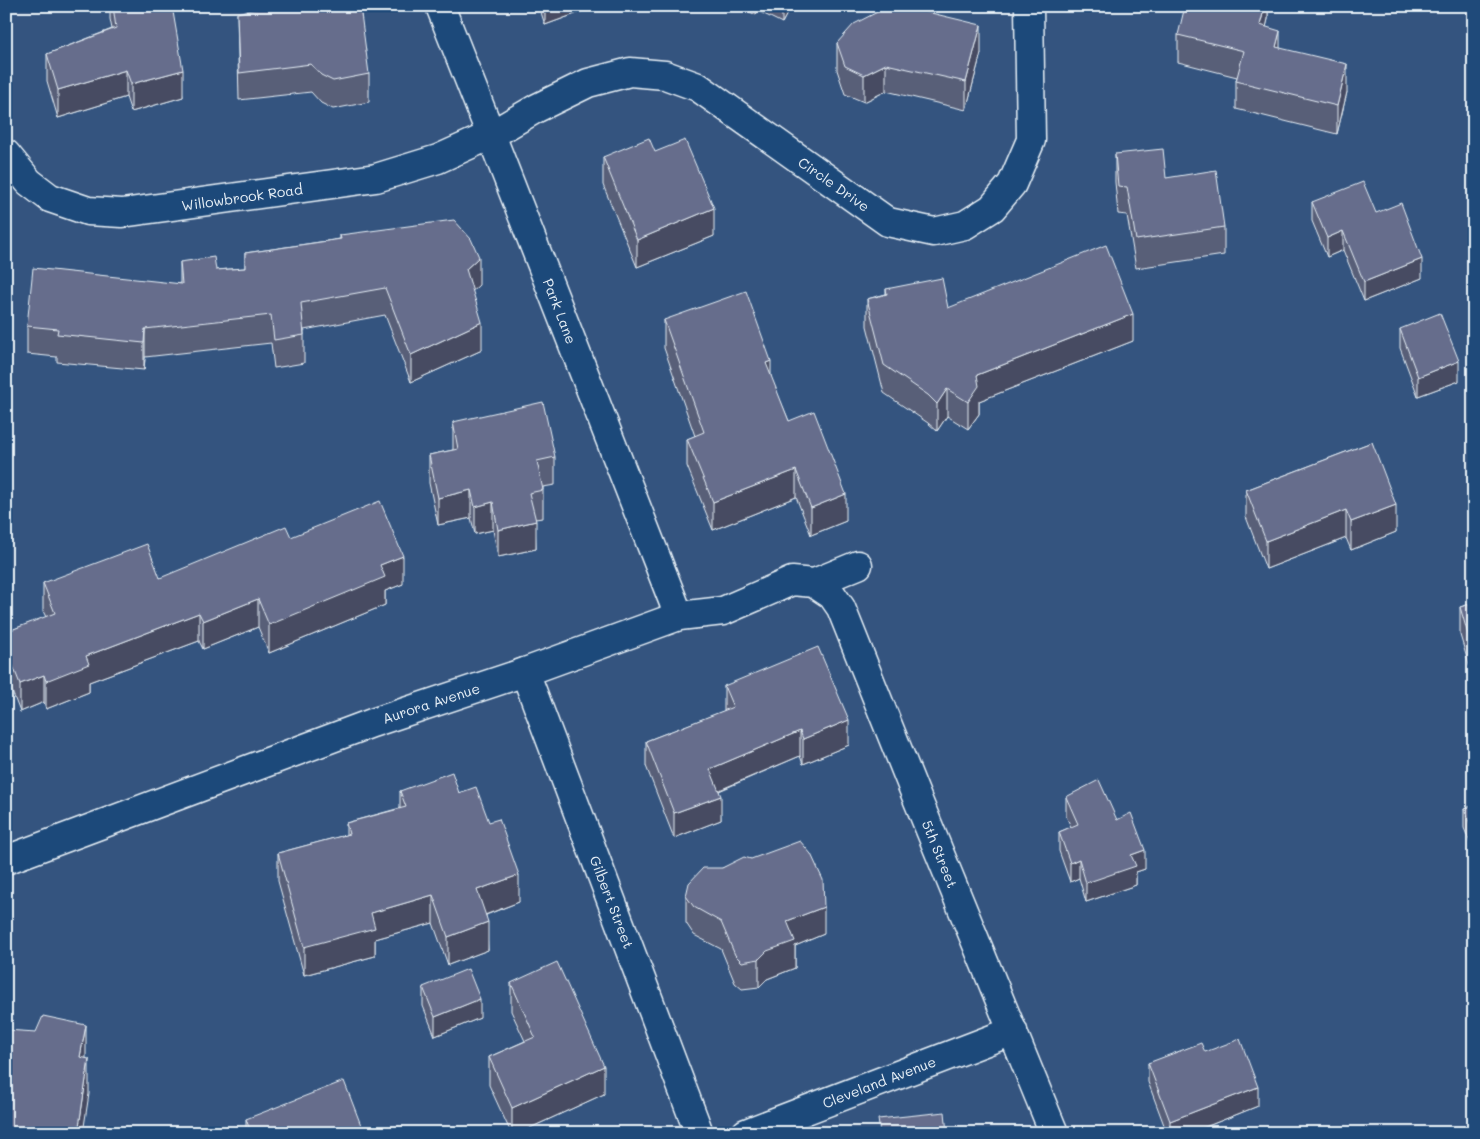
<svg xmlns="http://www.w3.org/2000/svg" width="1480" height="1139" font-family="Mali,sans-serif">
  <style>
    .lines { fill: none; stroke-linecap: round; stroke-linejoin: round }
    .minor-casing { stroke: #e8f1f8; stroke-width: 31 }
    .minor { stroke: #1f4a7a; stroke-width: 28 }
    .wall { fill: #585e78; stroke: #e8f1f8 }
    .shaded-wall { fill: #474c62; stroke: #e8f1f8 }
    .building { fill: #666d8c; stroke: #e8f1f8 }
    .labels { text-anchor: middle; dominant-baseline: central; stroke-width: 4; stroke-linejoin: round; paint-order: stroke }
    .street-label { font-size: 14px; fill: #e8f1f8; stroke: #1f4a7a }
  </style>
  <rect width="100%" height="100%" fill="#34547f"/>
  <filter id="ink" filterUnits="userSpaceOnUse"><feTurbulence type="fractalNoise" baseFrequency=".02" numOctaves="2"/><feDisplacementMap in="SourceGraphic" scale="10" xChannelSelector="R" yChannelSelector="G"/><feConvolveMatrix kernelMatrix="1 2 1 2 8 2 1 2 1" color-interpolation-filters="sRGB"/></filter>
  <g filter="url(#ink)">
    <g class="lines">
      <defs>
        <g id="minor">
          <path d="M440,6L491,135L679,616"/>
          <path d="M6,154L29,182L50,198L88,211L122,213L376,178L438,159L491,135L537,108L588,83L630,72L665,75L698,87L888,222L934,232L965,225L992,208L1012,184L1031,140L1029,6"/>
          <path d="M814,583L832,595L841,608L917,798L1054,1133"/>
          <path d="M525,672L699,1133"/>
          <path d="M6,860L372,723L525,672L679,616L723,611L792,581L814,583L858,565"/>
          <path d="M746,1133L1013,1031"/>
        </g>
      </defs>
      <use href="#minor" class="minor-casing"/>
      <use href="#minor" class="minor"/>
    </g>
    <g class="wall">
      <path d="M110,6H172L183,97L131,112L126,97L58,118L47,81V54L112,29L110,19Z"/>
      <path d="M539,6H597L545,25Z"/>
      <path d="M738,6H791L782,23L758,11L756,15Z"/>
      <path d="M1268,6V19L1266,27L1280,48L1347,92L1337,134L1236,109V81L1237,77L1178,62V35Z"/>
      <path d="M237,13L369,74V102L333,109L321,103L311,92L239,100Z"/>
      <path d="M837,43L981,53L966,110L886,91L864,102L845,94L837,70Z"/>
      <path d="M655,152L714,236L637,267L603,185V157Z"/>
      <path d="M1115,154L1166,178L1224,227V255L1136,268L1127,215L1118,214L1115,182Z"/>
      <path d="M1312,202L1376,213L1422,278L1364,301L1343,250L1327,257L1312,221Z"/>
      <path d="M340,235L479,285L472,291L482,350L411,382L385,315L304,330V363L274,368L271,343L145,357L144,370L57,362V357L27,354V326L180,283V262L216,270L245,268V253L340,239Z"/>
      <path d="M886,289L948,308L1133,341L979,401V414L968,429L947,416L937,431L928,423L884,393L867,326V299L886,294Z"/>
      <path d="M664,320L771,378L789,421L846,521L811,535L796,497L713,530L687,466V439L695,436L664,348Z"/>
      <path d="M1400,329L1459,381L1418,396L1400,348Z"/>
      <path d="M453,422L555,457V485L543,487V518L535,519L536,549L498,557L493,530L475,534L471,518L438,525L429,483V455L453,450Z"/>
      <path d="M1372,442L1396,532L1351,550L1346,538L1266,569L1246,517V490Z"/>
      <path d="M160,578L403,584L385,591V605L269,653L258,627L203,649L199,641L89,682V692L46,709L44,702L20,712L6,676V632L46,617L43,611V583Z"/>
      <path d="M1474,603L1472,675L1460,635V607Z"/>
      <path d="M724,686L849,745L803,764L800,756L719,791L721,820L674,838L646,766V741L724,711Z"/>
      <path d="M400,791L459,793L519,902L486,915L488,950L448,965L433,923L375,939V956L304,975L278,881V853L346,835V823L400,808Z"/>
      <path d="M1066,797L1117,820L1145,869L1136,872V885L1086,902L1079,878L1070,882L1059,851V832L1071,827L1066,816Z"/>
      <path d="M1474,805V852L1464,828V809Z"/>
      <path d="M751,859L824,934L795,946V968L767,979L759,987L742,989L735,983L721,949L694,935L686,923V896L722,868Z"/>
      <path d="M511,983L604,1094L519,1133H511L489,1085V1057L525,1041L511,1011Z"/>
      <path d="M423,987L480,1018L435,1036L423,1006Z"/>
      <path d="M1205,1052L1258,1106L1190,1133H1167L1148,1082V1063Z"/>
      <path d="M246,1119L364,1133H246Z"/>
    </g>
    <g class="shaded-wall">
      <path d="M545,6H597L545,25Z"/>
      <path d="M756,6H758V11L756,15Z"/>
      <path d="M782,6H791L782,23Z"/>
      <path d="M1265,6H1268V19L1260,53V25Z"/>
      <path d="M981,25V53L966,110V82Z"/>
      <path d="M1280,31V58L1276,47Z"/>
      <path d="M886,64V91L864,102V75Z"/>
      <path d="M1347,64V92L1337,134V106Z"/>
      <path d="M126,70V97L58,118V90Z"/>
      <path d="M183,70V97L131,112V84Z"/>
      <path d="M714,208V236L637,267V240Z"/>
      <path d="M1343,231V250L1327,257V238Z"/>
      <path d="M479,257V285L466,297V269Z"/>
      <path d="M1422,259V278L1364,301V282Z"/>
      <path d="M1133,314V341L979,401V414L968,429V402L977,375Z"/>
      <path d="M482,322V350L411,382V355Z"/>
      <path d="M145,329V357L144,370V343Z"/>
      <path d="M771,361V389L766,363Z"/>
      <path d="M1459,361V381L1418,396V377Z"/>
      <path d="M947,389V416L937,431V404Z"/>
      <path d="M796,470V497L713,530V502Z"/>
      <path d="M471,490V518L438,525V498Z"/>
      <path d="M846,494V521L811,535V508Z"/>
      <path d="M493,502V530L475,534V507Z"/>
      <path d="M1396,505V532L1351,550V522Z"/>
      <path d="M1346,510V538L1266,569V541Z"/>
      <path d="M536,521V549L498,557V530Z"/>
      <path d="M403,556V584L385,591V605L269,653V625L380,565Z"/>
      <path d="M258,599V627L203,649V621Z"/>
      <path d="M199,613V641L89,682V692L46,709V681L86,656Z"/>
      <path d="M1474,647V675H1472V648Z"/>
      <path d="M44,675V702L20,712V684Z"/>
      <path d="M849,720V745L803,764V739Z"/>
      <path d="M800,731V756L710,794V769Z"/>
      <path d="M721,796V820L674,838V813Z"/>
      <path d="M1145,850V869L1136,872V885L1086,902V883L1131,855Z"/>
      <path d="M1079,859V878L1070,882V863Z"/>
      <path d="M519,875V902L477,918V890Z"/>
      <path d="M433,895V923L375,939V956L304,975V947L371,913Z"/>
      <path d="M824,907V934L795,946V968L767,979L759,987V959L787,921Z"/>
      <path d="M488,922V950L448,965V937Z"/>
      <path d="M480,999V1018L435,1036V1017Z"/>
      <path d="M86,1025V1060L80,1057Z"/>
      <path d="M89,1059V1094L83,1133H78Z"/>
      <path d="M604,1066V1094L519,1133H512V1108Z"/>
      <path d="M1258,1087V1106L1190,1133H1170V1121Z"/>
    </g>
    <g class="building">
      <path d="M113,6H172L183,70L131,84L126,70L58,90L47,54L116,28Z"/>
      <path d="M270,6H360L369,74L333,81L321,75L311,64L239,73L237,13Z"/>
      <path d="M889,6H902L981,25L966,82L886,64L864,75L845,66L837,43L854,24Z"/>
      <path d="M1185,6H1265L1260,25L1280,31L1276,47L1347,64L1337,106L1236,81L1244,51L1178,35Z"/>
      <path d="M649,138L655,152L685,140L714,208L637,240L603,157Z"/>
      <path d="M1163,149L1166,178L1216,170L1224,227L1136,240L1127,187L1118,186L1115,154Z"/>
      <path d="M1363,182L1376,213L1401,203L1422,259L1364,282L1343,231L1327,238L1312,202Z"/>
      <path d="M454,220L471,239L479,257L466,269L482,322L411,355L385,288L301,303L304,335L274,340L271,315L145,329L144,343L57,334L58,329L27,326L33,268L182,284L180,262L214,257L216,270L245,268V253L341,239L340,235Z"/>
      <path d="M1106,245L1133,314L977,375L979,386L968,402L947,389L937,404L928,395L884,365L867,299L887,294L886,289L942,278L948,308Z"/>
      <path d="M746,291L771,361L766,363L789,421L814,411L846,494L811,508L796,470L713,502L687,439L704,432L664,320Z"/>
      <path d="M1440,313L1459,361L1418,377L1400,329Z"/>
      <path d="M543,402L555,457L537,461L543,490L529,493L536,521L498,530L493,502L475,507L471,490L438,498L429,455L458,449L453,422Z"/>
      <path d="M1372,442L1396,505L1351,522L1346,510L1266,541L1246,490Z"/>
      <path d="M380,501L403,556L380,565L385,577L269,625L258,599L203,621L199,613L86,656L89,664L46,681L44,675L20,684L6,648V632L55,613L43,583L147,544L160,578L286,526L291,537Z"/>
      <path d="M1474,603V647L1472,648L1460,607Z"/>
      <path d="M818,647L849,720L803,739L800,731L710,769L721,796L674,813L646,741L733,707L724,686Z"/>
      <path d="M452,772L459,793L476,787L489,822L499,819L519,875L477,890L488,922L448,937L433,895L371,913L375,928L304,947L278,853L349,834L346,823L406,807L400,791Z"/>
      <path d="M1099,780L1117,820L1131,813L1145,850L1131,855L1136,866L1086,883L1079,859L1070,863L1059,832L1078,824L1066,797Z"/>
      <path d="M1474,805V832L1464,809Z"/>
      <path d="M800,841L811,854L823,880L824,907L787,921L795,941L767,951L759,959L742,962L735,955L721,922L694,907L686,896L689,883L703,868H722L744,857L751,859Z"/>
      <path d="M557,962L604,1066L512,1108L489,1057L535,1037L511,983Z"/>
      <path d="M468,969L480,999L435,1017L423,987Z"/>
      <path d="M43,1016L86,1025L80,1057L89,1059L78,1133H6V1030L36,1032Z"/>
      <path d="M1240,1039L1258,1087L1170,1121L1148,1063L1201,1043L1205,1052Z"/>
      <path d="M344,1081L364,1133H251L246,1119Z"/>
      <path d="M945,1112L947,1133H880L878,1119Z"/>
    </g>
  </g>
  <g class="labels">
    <g class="street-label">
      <text transform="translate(834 184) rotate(35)">Circle Drive</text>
      <text transform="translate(242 197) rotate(-8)">Willowbrook Road</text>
      <text transform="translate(560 311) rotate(69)">Park Lane</text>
      <text transform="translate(431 703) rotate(-18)">Aurora Avenue</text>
      <text transform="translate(940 854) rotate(68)">5th Street</text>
      <text transform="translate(612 902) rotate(69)">Gilbert Street</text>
      <text transform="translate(879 1082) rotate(-21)">Cleveland Avenue</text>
    </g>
  </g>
  <rect width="1480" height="1139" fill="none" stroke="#1f4a7a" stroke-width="25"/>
  <rect x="12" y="12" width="1455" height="1114" fill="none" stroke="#e8f1f8" stroke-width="2" filter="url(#ink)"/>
</svg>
